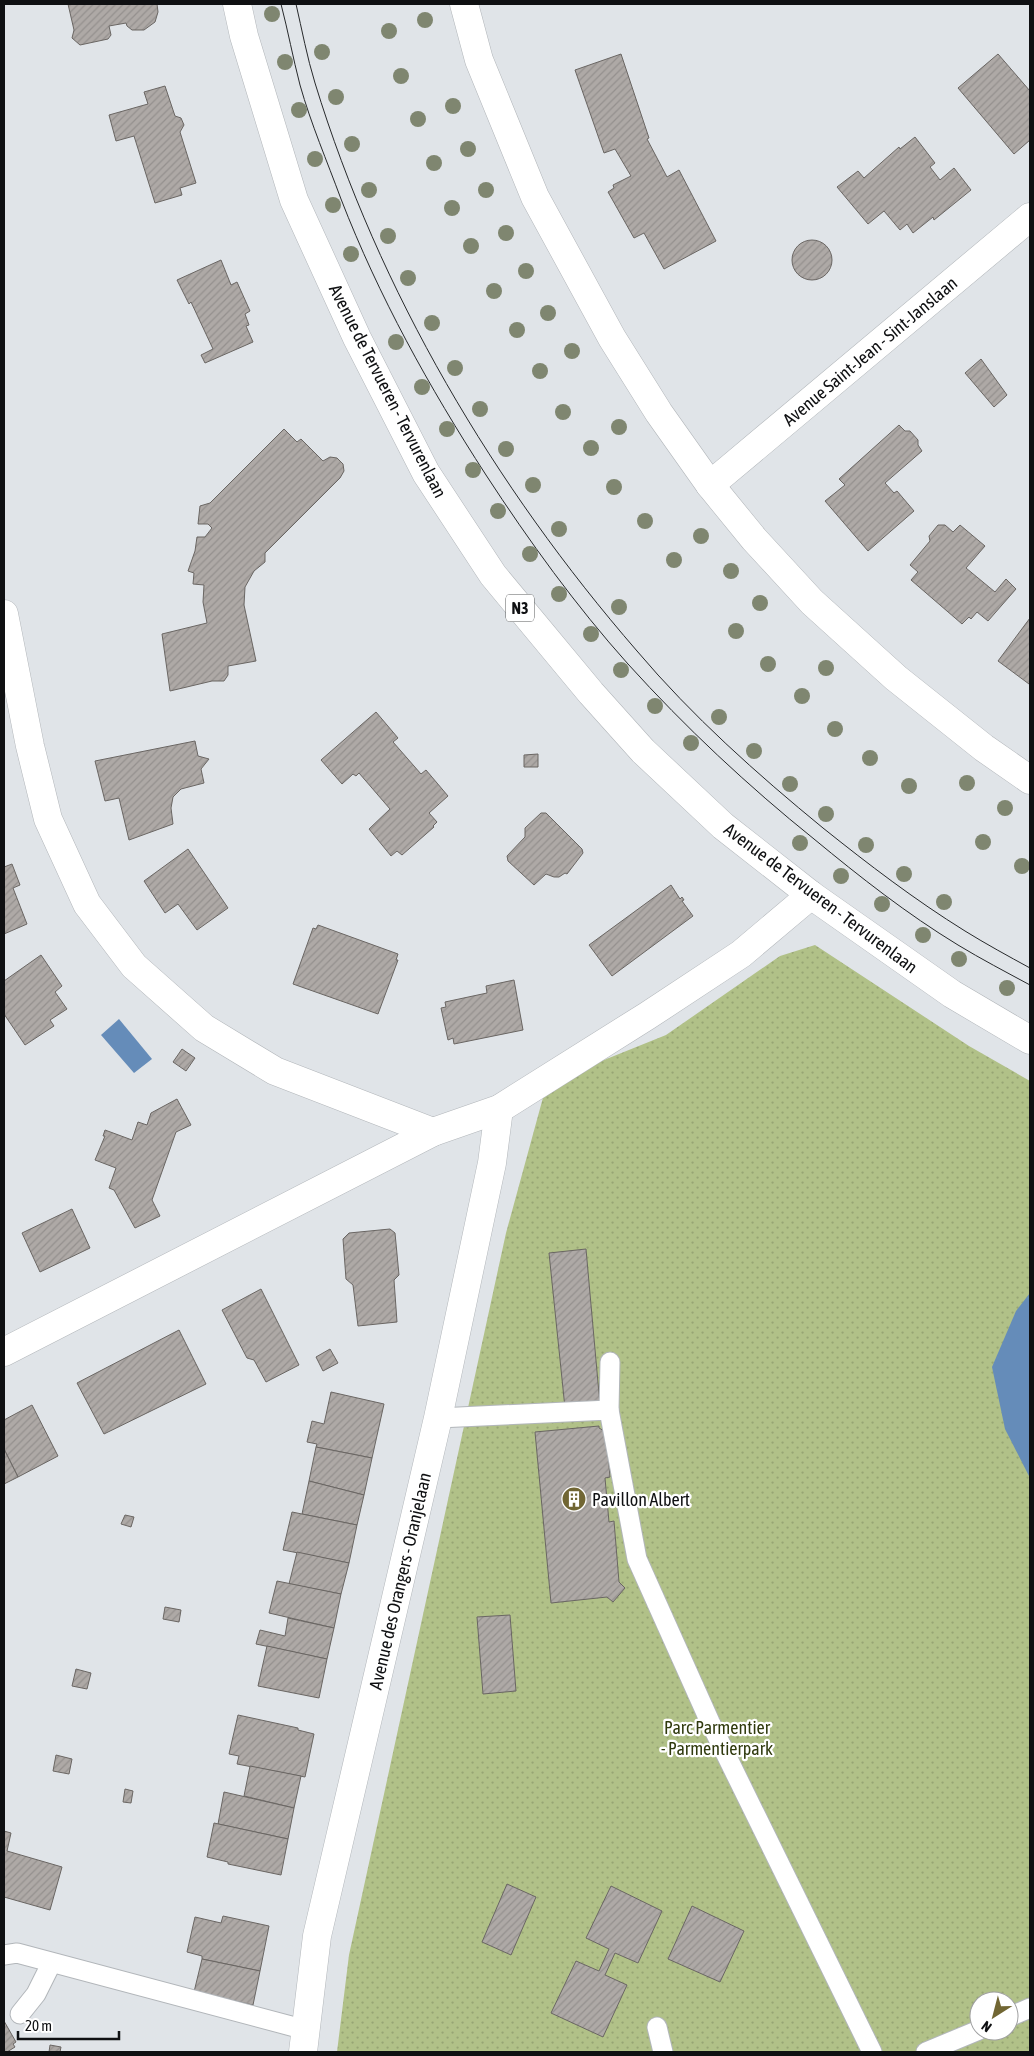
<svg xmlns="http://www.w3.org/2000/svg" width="1034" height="2056" font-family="'Asap Condensed',sans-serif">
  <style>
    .grass { fill: url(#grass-dots); fill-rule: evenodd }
    .water { fill: #658cb9 }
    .building { fill: url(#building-hatch); stroke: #6a6663 }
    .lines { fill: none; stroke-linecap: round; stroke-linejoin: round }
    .service-casing { stroke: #b2b6ba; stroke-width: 21 }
    .minor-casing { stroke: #b2b6ba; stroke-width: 29 }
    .primary-casing { stroke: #b2b6ba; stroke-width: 29 }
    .service { stroke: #fff; stroke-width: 19 }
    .minor { stroke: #fff; stroke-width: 28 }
    .primary { stroke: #fff; stroke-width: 28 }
    .tram { stroke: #27292b; stroke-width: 1 }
    .tree { fill: #7f8670 }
    .labels { text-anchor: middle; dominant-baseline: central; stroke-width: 4.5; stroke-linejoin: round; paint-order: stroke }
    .shield { fill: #fff; stroke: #575859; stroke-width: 1 }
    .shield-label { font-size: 16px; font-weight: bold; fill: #0f1012 }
    .street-label { font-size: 18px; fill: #0f1012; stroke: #fff }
    .poi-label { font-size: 18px; fill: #0f1012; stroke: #fff; text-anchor: start }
    .park-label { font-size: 18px; fill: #303a0e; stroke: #fff }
  </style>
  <defs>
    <pattern id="grass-dots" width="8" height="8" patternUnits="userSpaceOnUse" patternTransform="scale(1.25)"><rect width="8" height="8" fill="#b1c188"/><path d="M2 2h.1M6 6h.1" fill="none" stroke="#97a574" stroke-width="1.8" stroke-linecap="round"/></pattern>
    <pattern id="building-hatch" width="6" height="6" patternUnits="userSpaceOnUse" patternTransform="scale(1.25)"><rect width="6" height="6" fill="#aea9a6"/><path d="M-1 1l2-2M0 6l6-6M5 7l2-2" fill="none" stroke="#94908e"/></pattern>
  </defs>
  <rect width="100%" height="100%" fill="#e0e4e8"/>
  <path class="grass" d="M815,945L969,1046L1030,1081V2052H337L349,1955L506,1233L547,1083L666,1035L780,956ZM979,2001H1009V2031H979Z"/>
  <g class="water">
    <path d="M119,1019L152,1059L134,1073L101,1035Z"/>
    <path d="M1030,1293V1478L1005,1429L992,1367L1016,1311Z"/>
  </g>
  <g class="building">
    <path d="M68,4H157L158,12L155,22L144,30H132L127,26L126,23L109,26L111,35L108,39L80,45L72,38L74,30Z"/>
    <path d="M621,54L649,138L647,139L667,177L679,170L716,241L664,269L644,233L634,238L608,192L614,188L613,185L631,176L615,149L604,153L575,70Z"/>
    <path d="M998,54L1030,91V140L1014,154L958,88Z"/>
    <path d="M165,86L175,116L181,118L184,125L180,132L196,183L180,188L182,195L155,203L134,136L116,141L109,115L148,104L144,92Z"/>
    <path d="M915,137L935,163L930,167L940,180L954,168L971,190L934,220L933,217L913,233L907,224L900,230L884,211L868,224L837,187L858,171L864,178L899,147L900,149Z"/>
    <circle cx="812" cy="260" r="20"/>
    <path d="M221,260L231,285L237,282L250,311L245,314L249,325L246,326L253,342L205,363L201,355L213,349L191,302L189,304L177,280Z"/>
    <path d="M981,359L1007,395L994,407L965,373Z"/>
    <path d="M899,425L905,431H910L918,440V445L922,451L885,483L894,493L897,491L914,511L868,551L825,501L845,485L839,479Z"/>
    <path d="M284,429L297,442L301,439L323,461L330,457L337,458L343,464L344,471L340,478L265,553V562L254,571L245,587L244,605L256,661L228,666V675L224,681H212L170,691L162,634L207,623L203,602L204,585L193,584L194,573L188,571L195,551L197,537H205L212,528L208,524H198L200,506L210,503Z"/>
    <path d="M938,525H945L953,532L960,525L985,546L966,568L995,592L1006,579L1016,589L988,621L977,612L971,619L969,617L962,624L911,580L918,572L910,565L930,541L929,536Z"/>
    <path d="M1030,618V683L1029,684L998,661Z"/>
    <path d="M376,712L398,738L393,742L421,774L426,770L448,796L429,813L437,822L433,826L434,827L402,855L397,851L391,856L369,829L390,809L359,773L356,776L353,774L342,784L321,760Z"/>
    <path d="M195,741L198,756L209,759L201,769L204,783L181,789L173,797L171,808L173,824L129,840L119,798L105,801L95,761Z"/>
    <path d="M538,754V767H524V755Z"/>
    <path d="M541,813H546L582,849L583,853L567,874L565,873L559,877H554L546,874L534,885L508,861L507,856L525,837V828Z"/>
    <path d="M188,849L228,908L197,930L178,904L165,913L144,881Z"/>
    <path d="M12,864L20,885L13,888L27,924L4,934V867Z"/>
    <path d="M671,885L680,899L682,897L684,900L682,901L693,916L612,976L589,945Z"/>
    <path d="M318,925L398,954L396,960H398L378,1014L293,984L313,928L316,929Z"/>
    <path d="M41,955L62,986L55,992L67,1009L50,1020L54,1026L25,1045L4,1014V981Z"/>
    <path d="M514,980L523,1030L454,1044L453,1038L448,1040L441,1008L446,1007L445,1002L487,993L486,986Z"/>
    <path d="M182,1049L195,1058L186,1071L173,1062Z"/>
    <path d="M177,1099L191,1125L176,1132L152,1200L160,1216L135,1228L114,1190L109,1188L116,1168L95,1160L105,1136H103L105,1130L132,1140L138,1122L147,1125L151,1113Z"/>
    <path d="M72,1209L90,1248L40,1272L22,1233Z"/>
    <path d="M390,1229L395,1233L399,1275L394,1280L397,1322L358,1326L353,1285L346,1279L343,1239L349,1233Z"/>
    <path d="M586,1249L600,1405L565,1408L549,1253Z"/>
    <path d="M261,1289L299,1365L266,1382L254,1360L247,1358L222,1310Z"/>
    <path d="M179,1330L206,1384L104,1434L77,1383Z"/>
    <path d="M330,1349L338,1363L323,1371L316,1357Z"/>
    <path d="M331,1392L384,1404L372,1458L316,1447L317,1444L307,1442L312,1421L324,1424Z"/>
    <path d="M32,1405L58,1456L18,1477L4,1449V1420Z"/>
    <path d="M599,1426V1428L606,1432L610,1477L605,1478L609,1522L614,1521L619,1582L625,1588L613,1602L607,1597L551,1603L535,1432Z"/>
    <path d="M316,1447L372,1458L364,1495L309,1481Z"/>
    <path d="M4,1449L18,1477L4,1484Z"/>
    <path d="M309,1481L364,1495L357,1525L302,1514Z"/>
    <path d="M292,1512L357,1525L349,1563L283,1550Z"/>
    <path d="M125,1515L134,1517L131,1527L121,1524Z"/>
    <path d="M297,1552L349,1563L341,1594L289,1584Z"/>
    <path d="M277,1581L341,1594L334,1628L269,1613Z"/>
    <path d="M165,1607L181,1610L179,1622L163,1619Z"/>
    <path d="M510,1615L516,1691L483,1694L477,1617Z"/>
    <path d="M288,1618L334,1628L327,1659L256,1644L260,1630L285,1636Z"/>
    <path d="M267,1646L327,1659L319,1698L258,1686Z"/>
    <path d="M76,1669L91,1673L87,1689L72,1686Z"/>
    <path d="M238,1715L298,1728V1730L314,1734L305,1777L237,1764L239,1756L229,1754Z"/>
    <path d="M56,1755L72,1759L69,1774L53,1771Z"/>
    <path d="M250,1766L301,1776L294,1808L244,1796Z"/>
    <path d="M125,1789L133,1791L131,1803L123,1802Z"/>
    <path d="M224,1792L294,1808L288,1839L218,1824Z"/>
    <path d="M214,1823L288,1839L281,1875L228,1864V1862L207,1857Z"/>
    <path d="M4,1831L11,1833L7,1851L62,1867L50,1910L4,1897Z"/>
    <path d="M507,1884L536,1897L511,1955L482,1942Z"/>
    <path d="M611,1886L662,1911L638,1963L615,1953L605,1975L627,1985L603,2037L551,2013L576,1961L599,1971L609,1949L586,1938Z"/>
    <path d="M692,1906L744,1931L720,1982L668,1959Z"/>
    <path d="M223,1916L269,1926L260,1971L202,1959V1956L187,1952L195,1917L221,1923Z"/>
    <path d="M202,1959L260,1971L253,2005L194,1992Z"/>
    <path d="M4,2021L16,2042L13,2044L15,2047L7,2052H4Z"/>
    <path d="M50,2045L61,2047L60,2052H49Z"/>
  </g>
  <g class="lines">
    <defs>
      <g id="service">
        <path d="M609,1410L610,1362"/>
        <path d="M438,1418L609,1410L637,1559L710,1722L872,2052"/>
        <path d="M4,1955L17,1953L306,2030"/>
        <path d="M20,2014L36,1994L51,1964"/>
        <path d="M1009,2017L1030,2008"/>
        <path d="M657,2027L663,2052"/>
        <path d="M926,2052L979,2030"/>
      </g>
      <g id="minor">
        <path d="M710,485L1030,217"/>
        <path d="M4,614L30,746L48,819L87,904L134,966L204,1028L275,1071L433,1132"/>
        <path d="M4,1352L433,1132L499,1109L647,1016L741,954L811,895"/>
        <path d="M303,2052L317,1936L438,1418L492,1163L499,1109"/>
      </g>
      <g id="primary">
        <path d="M237,4L244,36L294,200L357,338L426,473L493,575L591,693L643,751L723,826L811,895L952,994L1030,1040"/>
        <path d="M464,4L479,60L535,197L612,338L659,413L710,485L754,539L812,602L896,678L984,748L1030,780"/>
      </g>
    </defs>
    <use href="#service" class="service-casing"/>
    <use href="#minor" class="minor-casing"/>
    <use href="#primary" class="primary-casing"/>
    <use href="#service" class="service"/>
    <use href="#minor" class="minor"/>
    <use href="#primary" class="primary"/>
    <g class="tram">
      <path d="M281,4C288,31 293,58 300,85C311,124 327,161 341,199C379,297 429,387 486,475C529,541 576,606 628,664C685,727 748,786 814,839C860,877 907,914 958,945C981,959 1006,972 1030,985"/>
      <path d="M296,4C302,30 307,57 315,83C379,292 494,486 637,651C692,716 757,774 823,828C868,864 915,900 965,931C986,944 1008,956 1030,968"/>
    </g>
  </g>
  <g class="tree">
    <circle cx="272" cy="14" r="8"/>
    <circle cx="425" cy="20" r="8"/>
    <circle cx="389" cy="31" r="8"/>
    <circle cx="322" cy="52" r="8"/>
    <circle cx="285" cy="62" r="8"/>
    <circle cx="401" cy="76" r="8"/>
    <circle cx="336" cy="97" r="8"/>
    <circle cx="453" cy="106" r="8"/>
    <circle cx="299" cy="110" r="8"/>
    <circle cx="418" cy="119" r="8"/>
    <circle cx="352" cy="144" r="8"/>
    <circle cx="468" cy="149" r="8"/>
    <circle cx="315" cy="159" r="8"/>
    <circle cx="434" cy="163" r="8"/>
    <circle cx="369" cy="190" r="8"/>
    <circle cx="486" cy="190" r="8"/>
    <circle cx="333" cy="205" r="8"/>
    <circle cx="452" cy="208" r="8"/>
    <circle cx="506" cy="233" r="8"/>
    <circle cx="388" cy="236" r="8"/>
    <circle cx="471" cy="246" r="8"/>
    <circle cx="351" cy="254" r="8"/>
    <circle cx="526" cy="271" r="8"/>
    <circle cx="408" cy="278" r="8"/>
    <circle cx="494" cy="291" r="8"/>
    <circle cx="548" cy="313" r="8"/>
    <circle cx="432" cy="323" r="8"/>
    <circle cx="517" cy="330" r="8"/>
    <circle cx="396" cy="342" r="8"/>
    <circle cx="572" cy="351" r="8"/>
    <circle cx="455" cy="368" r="8"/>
    <circle cx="540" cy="371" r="8"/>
    <circle cx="422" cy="387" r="8"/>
    <circle cx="480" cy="409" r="8"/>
    <circle cx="563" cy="412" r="8"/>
    <circle cx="619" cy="427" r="8"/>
    <circle cx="447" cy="429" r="8"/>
    <circle cx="591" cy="448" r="8"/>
    <circle cx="506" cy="449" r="8"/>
    <circle cx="473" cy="470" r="8"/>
    <circle cx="533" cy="485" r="8"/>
    <circle cx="614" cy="487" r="8"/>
    <circle cx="498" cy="511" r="8"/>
    <circle cx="645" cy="521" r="8"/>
    <circle cx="559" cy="529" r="8"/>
    <circle cx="701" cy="536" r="8"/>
    <circle cx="530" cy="554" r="8"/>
    <circle cx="674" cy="560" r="8"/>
    <circle cx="731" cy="571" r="8"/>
    <circle cx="559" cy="594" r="8"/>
    <circle cx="760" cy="603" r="8"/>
    <circle cx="619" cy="607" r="8"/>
    <circle cx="736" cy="631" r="8"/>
    <circle cx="591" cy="634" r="8"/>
    <circle cx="768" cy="664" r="8"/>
    <circle cx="826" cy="668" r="8"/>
    <circle cx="621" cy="670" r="8"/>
    <circle cx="802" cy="696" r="8"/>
    <circle cx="655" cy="706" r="8"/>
    <circle cx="719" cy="717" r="8"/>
    <circle cx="835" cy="729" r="8"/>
    <circle cx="691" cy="743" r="8"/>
    <circle cx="754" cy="751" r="8"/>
    <circle cx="870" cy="758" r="8"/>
    <circle cx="967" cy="783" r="8"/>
    <circle cx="790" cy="784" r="8"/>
    <circle cx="909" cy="786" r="8"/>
    <circle cx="1005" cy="808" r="8"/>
    <circle cx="826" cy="814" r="8"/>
    <circle cx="983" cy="842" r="8"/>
    <circle cx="800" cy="843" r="8"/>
    <circle cx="866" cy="845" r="8"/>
    <circle cx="1022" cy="866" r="8"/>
    <circle cx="904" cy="874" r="8"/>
    <circle cx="841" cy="876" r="8"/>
    <circle cx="944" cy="902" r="8"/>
    <circle cx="882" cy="904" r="8"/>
    <circle cx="923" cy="935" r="8"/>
    <circle cx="959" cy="959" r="8"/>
    <circle cx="1007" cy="988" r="8"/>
  </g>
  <defs>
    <symbol id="building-disc" viewBox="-11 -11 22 22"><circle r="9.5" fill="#716633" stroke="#fff"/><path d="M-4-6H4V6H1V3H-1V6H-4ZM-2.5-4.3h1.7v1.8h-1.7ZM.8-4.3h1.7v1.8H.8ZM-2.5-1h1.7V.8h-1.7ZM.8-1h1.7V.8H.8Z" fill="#fff"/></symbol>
  </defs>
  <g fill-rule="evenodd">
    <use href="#building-disc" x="560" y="1485" width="28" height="28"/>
  </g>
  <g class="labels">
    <rect class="shield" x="506" y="594.5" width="28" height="27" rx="4"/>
    <g class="shield-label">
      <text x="520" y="608">N3</text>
    </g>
    <g class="street-label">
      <text transform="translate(870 351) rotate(-40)">Avenue Saint-Jean - Sint-Janslaan</text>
      <text transform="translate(388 391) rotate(63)">Avenue de Tervueren - Tervurenlaan</text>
      <text transform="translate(821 898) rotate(37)">Avenue de Tervueren - Tervurenlaan</text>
      <text transform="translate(400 1581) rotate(-77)">Avenue des Orangers - Oranjelaan</text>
    </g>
    <g class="poi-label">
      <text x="592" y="1499">Pavillon Albert</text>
    </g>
    <g class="park-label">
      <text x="717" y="1727">Parc Parmentier<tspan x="717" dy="21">- Parmentierpark</tspan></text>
    </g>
  </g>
  <rect width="1034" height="2056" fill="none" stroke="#0f1012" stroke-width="10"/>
  <g transform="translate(994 2016) rotate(216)"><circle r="24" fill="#ffffff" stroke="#9f9fa0"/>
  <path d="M0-4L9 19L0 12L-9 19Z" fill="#716633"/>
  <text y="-8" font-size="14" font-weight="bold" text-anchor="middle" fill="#0f1012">N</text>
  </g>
  <path d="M18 2031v8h101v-8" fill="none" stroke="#0f1012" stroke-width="2.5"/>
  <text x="25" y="2031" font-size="15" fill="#0f1012" stroke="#ffffff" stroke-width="4" paint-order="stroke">20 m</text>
</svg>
